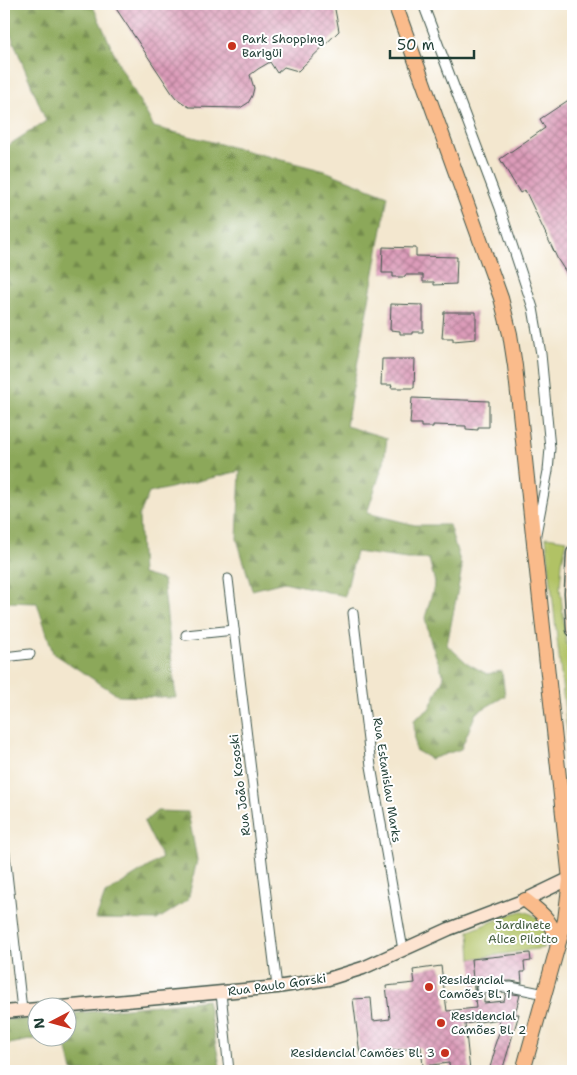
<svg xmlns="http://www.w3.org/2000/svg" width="577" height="1075" font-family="'Shantell Sans',sans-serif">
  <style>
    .green { fill: #b1c265; stroke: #68804c }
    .forest { fill: url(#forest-firs); stroke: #567247 }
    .building { fill: url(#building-cross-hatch) }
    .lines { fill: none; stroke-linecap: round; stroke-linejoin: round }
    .street-casing { stroke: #3f564b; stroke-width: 11 }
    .secondary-casing { stroke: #3f564b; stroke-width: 15 }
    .primary-casing { stroke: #3f564b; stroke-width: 16 }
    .street { stroke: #fff; stroke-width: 9 }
    .secondary { stroke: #fde4d1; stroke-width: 12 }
    .primary { stroke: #fabb8b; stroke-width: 14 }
    .poi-dot { fill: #c8321e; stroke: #fff; stroke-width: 2 }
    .labels { text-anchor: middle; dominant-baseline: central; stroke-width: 4; stroke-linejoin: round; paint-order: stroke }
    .poi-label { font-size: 12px; fill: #1f3d34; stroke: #fff; text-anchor: start }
    .street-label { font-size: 12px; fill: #1f3d34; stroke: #fff }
    .park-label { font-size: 12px; fill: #445e40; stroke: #fff }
  </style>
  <defs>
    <pattern id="forest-firs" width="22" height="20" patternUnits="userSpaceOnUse" patternTransform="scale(1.25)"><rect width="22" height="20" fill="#8ca85a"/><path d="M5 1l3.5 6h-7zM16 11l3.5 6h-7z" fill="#728a4b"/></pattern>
    <pattern id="building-cross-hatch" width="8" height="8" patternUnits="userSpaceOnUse" patternTransform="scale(1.25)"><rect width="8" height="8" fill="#dc9bb9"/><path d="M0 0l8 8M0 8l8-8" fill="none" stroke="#b28097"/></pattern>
  </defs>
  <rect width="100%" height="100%" fill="#fff"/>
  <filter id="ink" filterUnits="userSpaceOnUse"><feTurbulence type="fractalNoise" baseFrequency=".02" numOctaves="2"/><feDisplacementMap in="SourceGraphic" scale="10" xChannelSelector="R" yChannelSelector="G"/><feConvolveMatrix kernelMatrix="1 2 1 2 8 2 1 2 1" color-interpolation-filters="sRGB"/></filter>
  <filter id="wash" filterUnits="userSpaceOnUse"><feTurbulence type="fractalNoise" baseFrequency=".0096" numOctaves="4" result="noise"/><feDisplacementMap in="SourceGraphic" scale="20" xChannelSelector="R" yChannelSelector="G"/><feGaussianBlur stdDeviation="1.12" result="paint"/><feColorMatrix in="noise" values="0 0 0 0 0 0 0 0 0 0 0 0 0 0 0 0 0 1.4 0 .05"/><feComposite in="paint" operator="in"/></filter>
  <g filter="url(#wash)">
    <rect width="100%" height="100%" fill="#f3e7cf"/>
    <g class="green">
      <path d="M546,537L567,540L562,562L560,587L566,642L573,670V786Z"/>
      <path d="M523,911C543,916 548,930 543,948L471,959L469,931L514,913Z"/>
    </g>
    <g class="forest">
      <path d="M4,4H92L120,66L154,127L325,171L388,196L346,426L387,438L384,462L367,513L415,525H449L462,568L447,645L467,663L487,674L502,671L505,696L476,713L461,749L431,759L415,750L414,720L429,709L444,677L431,643L425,618L435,583L429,559H407L356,552L345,596L284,582L252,590L237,539L240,471L149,493L139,516L142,574L163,580L176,698L119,696L53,653L37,603L4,602V148L46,121L4,18Z"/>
      <path d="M157,811L188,812L197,860L188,900L157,920L96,919L105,894L162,858L144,822Z"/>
      <path d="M207,1000L221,1071H72L67,1049L35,1039L4,1045V1020L37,1017L38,1038H68V1014Z"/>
    </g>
    <g id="blocks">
      <g class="building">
        <path d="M113,4H334L339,31L298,71L284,67L277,73L270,62L258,69L250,75L254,88L252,96L248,103L240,108L189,107L176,98L172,93Z"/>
        <path d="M573,97V283L558,260L525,190L520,193L500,159L545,128L540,119Z"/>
        <path d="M383,247L416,248V256L457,257L456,284L434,285V282H423V275H405V277H393V273H382Z"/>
        <path d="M391,304L423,305V332H412V334H400V331L390,330Z"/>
        <path d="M444,312H476V339L453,341V338H442Z"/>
        <path d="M382,359H415L414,388H391L392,385H381Z"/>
        <path d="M412,398L489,401V427H478V430L466,429V426L433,425V427H421V424H410Z"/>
        <path d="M530,953L531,961L524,962L525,972H521L522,983L511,981L481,982L475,986L476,992L484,994V1003L504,1001L506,993L520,995L515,1014H519L502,1071H489L495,1050H493L501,1027L499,1026L500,1019L465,1024L470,1071H451L449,1063L423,1066L421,1047L360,1055L353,999L371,998L373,1021L390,1019L386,986L415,983L413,970L441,966L447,1011L476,1008L471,959Z"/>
      </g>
    </g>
  </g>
  <g filter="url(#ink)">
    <use href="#blocks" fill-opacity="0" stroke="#3f564b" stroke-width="1"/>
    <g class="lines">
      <defs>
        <g id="street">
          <path d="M423,4L500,208L533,308L541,354L550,448L548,471L536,534"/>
          <path d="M228,579L277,987"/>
          <path d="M353,613L371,766L403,950"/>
          <path d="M186,635L234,630"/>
          <path d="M4,657L30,654"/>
          <path d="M4,846L22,1010"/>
          <path d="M481,988L511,987L545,994"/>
          <path d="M221,993L229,1071"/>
        </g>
        <g id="secondary">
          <path d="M573,553L571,593L573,630"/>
          <path d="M51,1008L277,987L328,979L363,968L449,929L525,900L573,877"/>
          <path d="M4,1012L38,1009"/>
        </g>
        <g id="primary">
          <path d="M395,4L501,298L510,334L515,366L570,880L565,920L523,1071"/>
          <path d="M525,900C545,915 552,921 558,946"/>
        </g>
      </defs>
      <use href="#street" class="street-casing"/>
      <use href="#secondary" class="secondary-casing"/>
      <use href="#primary" class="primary-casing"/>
      <use href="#street" class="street"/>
      <use href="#secondary" class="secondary"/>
      <use href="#primary" class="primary"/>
    </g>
  </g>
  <g class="poi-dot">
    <circle cx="232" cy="46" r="5"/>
    <circle cx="429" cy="987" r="5"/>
    <circle cx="441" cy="1023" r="5"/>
    <circle cx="445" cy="1053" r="5"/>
  </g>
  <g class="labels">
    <g class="poi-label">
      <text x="242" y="39">Park Shopping<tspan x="242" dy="14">Barigüi</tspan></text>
      <text x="439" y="980">Residencial<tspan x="439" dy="14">Camões Bl. 1</tspan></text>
      <text x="451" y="1016">Residencial<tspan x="451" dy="14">Camões Bl. 2</tspan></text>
      <text x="435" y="1053" text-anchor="end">Residencial Camões Bl. 3</text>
    </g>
    <g class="street-label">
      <text transform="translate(387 780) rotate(81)">Rua Estanislau Marks</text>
      <text transform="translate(240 785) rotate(-97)">Rua João Kososki</text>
      <text transform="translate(277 985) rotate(-8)">Rua Paulo Gorski</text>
    </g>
    <g class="park-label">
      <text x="523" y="925">Jardinete<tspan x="523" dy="14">Alice Pilotto</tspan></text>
    </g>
  </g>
  <rect width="577" height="1075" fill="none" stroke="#fff" stroke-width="20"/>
  <g transform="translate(52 1022) rotate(264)"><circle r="24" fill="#ffffff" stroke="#a5b1ae"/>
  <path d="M0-4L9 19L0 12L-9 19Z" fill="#c8321e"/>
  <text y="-8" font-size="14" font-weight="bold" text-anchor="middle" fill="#1f3d34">N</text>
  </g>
  <path d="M390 50v8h84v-8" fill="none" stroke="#1f3d34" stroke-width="2.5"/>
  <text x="397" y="50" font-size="15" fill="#1f3d34" stroke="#ffffff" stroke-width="4" paint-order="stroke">50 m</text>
</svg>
